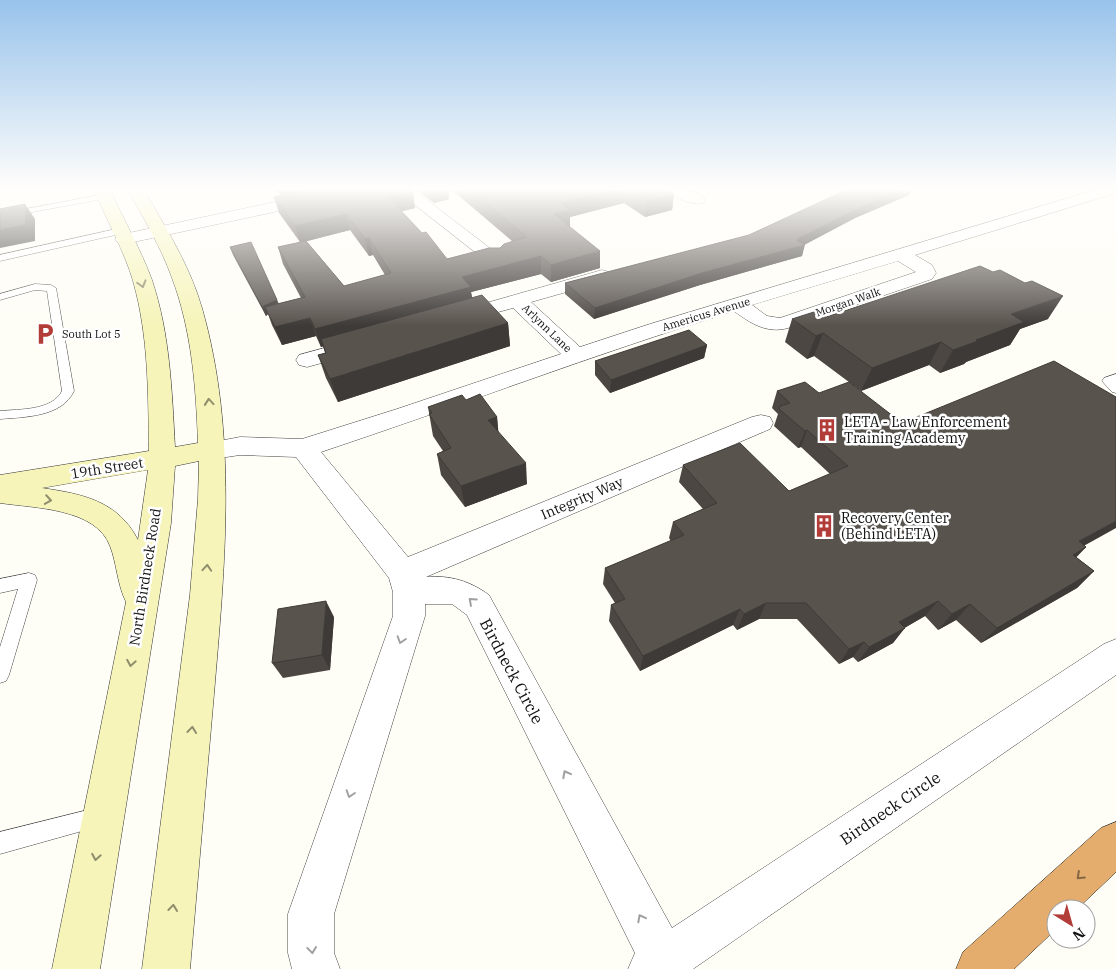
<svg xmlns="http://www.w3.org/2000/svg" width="1116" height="969" font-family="'IBM Plex Serif',serif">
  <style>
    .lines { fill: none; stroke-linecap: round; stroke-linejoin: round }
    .lane-casing { stroke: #444; stroke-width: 1 }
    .street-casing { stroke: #444; stroke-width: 1 }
    .secondary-casing { stroke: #333; stroke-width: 1 }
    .highway-casing { stroke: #222; stroke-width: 1 }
    .lane { fill: #fff; fill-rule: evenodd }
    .street { fill: #fff; fill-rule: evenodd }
    .secondary { fill: #f6f4b9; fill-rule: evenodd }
    .highway { fill: #e4ad6e; fill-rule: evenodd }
    .wall { fill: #4d4743; fill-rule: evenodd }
    .shaded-wall { fill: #3e3a37 }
    .building { fill: #59534e; stroke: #3e3a37 }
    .oneway { stroke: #8f8e6d }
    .oneway2 { stroke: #a0a0a0 }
    .oneway3 { stroke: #856744 }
    .labels { text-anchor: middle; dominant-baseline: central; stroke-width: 5; stroke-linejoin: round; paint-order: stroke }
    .far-street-label { font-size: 11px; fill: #111; stroke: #fff }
    .far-poi-label { font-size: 11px; fill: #111; stroke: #fff; text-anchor: start }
    .poi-label { font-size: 14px; fill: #111; stroke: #fff; text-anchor: start }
    .street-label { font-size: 14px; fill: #111; stroke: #fff }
    .near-street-label { font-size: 16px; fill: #111; stroke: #fff }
  </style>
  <rect width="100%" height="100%" fill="#fefdf6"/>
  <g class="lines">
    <defs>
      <g id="lane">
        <path d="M105,194L109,196L108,198L0,218V214Z"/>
        <path d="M121,228L125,231L124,233L0,261V255Z"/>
        <path d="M35,284L51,285L56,288L74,391C62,417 25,417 0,419V411C19,409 52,411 62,391L47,291L35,290L0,300V294Z"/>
        <path d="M1116,374V393L1112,392L1102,381L1104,378Z"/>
        <path d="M29,573L35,575L37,580L9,675L6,681L0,683V647L18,589L0,593V579Z"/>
        <path d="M100,807L107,810L110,817L107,824L0,854V832Z"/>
      </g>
      <g id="street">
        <path d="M332,190H362L359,193L354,195L124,244L118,243L115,239L118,235L124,234Z"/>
        <path d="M396,190H414L504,259L501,263L495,264L489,263Z"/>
        <path d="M666,190C679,190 697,188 705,200L703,203C691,206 679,198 669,193Z"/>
        <path d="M1095,190H1116V193L915,255L932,265L936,273L932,279L788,328C767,334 750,323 734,311C595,354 459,406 321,452L408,557L752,417L761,415L770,417L773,423L770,429L426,577C450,575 470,581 489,595L672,928L1104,644L1116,639V675L693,969H628L635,953L467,615L452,604H425V616L334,914V953L340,969H292L288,953V914L393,616V592L389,578L296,457L240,455L213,459L204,456L200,450L204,444L240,437L302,439L397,409L561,354L513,308L458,323L451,321L448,317L451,313L595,272L602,270L609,272L611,276L609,280L531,302L580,347L650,324ZM898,261L916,272L780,318L767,316L752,305Z"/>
        <path d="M354,340L362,342L365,347L362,352L307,367L299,365L296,360L299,355Z"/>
      </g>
      <path id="secondary" d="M94,190H110C124,220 141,250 152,280C170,334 172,391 175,447L198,443C196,388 192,331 172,278C161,247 144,219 128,190H144C166,228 190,266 202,308C238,434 225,565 214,694C206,785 198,877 190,969H142L190,595L198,499L199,461L175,466L171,523L100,969H52L126,602C117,584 117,564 110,546C96,508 34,508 0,503V475L149,451C148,394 149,337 133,281C125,253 106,218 94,190ZM148,470L138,540C118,501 83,494 42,488Z"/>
      <path id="highway" d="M1116,822V872L1077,909H1056V929L1014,969H956L963,952L1101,828Z"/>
    </defs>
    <use href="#lane" class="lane-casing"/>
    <use href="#street" class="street-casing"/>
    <use href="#secondary" class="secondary-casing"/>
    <use href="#highway" class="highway-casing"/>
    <use href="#lane" class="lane"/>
    <use href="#street" class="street"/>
    <use href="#secondary" class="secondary"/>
    <use href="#highway" class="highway"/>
  </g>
  <g class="wall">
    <path d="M276,190H410L415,208L401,211L422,233L447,259L500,248L512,241L452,190H667L674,194L672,210L645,217L624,203L570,217V226L569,227L600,268L551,282L541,274L471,292L472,297L508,323L510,346L338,402L326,378L318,355L325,353L323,346L321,347L316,336L282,345L272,325L268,314L266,316L233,255L230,247L277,300L279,304L301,298L283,264L278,247L300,242L279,213L274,197L282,196ZM350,230L369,256L373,255L385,275L344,286L306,241Z"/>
    <path d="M417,190H448L449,199L434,203Z"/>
    <path d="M846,190H911L909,195L855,218L804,245L802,256L700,285L594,319L565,294V283L749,235Z"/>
    <path d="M826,317L1048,319L1020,329L1010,345L966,362L964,364L940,373L929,365L861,391L814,356L807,359L785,342L792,319Z"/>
    <path d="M707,345L704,358L610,393L595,375V361Z"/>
    <path d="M777,391L819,393L902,423L1086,547L1076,557L1094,571L1077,588L981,643L956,620L938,630L925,616L904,628L893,643L858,662L853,657L839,664L797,619H759L737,630L733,625L640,671L609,621L611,605L615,603L603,584L605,568L671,541L669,538L673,522L703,509L679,482L683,465L789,491L830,474L801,447L798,448L774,426L778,414L772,408Z"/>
    <path d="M466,400L497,417L498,431L527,484L465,507L441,475L437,454L443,451L433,436L428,407Z"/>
    <path d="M334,617L330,670L283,678L272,663Z"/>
  </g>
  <g class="shaded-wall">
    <path d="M282,190H323L284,198Z"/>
    <path d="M432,190H448L449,199L434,203Z"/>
    <path d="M614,190H625L624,203L570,217V226L554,231V214L561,203Z"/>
    <path d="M900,190H911L909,195L855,218L802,246L805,245L802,256L700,285L594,319L595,308L796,240L859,208Z"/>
    <path d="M413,192L415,208L392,214L389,198Z"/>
    <path d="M674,194L672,210L645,217L647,201Z"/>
    <path d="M25,204L35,219V241L0,248V230Z"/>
    <path d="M346,214L350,230L300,243L295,226Z"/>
    <path d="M369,238L373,255L369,256L365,239Z"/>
    <path d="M600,251V268L551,282V265Z"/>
    <path d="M541,256V274L471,292L473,304L321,347L315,329L462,277Z"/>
    <path d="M1063,296L1048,319L1020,329L1010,345L966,362L964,364L940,373L953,350L976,340L1011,314Z"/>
    <path d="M277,300L280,308L265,307L268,314L266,316L262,307Z"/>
    <path d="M310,318L316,336L282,345L275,327Z"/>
    <path d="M508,323L510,346L338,402L330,379Z"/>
    <path d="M823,333L814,356L807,359L816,336Z"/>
    <path d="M941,342L929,365L861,391L872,368Z"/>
    <path d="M707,345L704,358L610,393L611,380Z"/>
    <path d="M497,417L499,438L488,420Z"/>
    <path d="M807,430L801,447L798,448L805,431Z"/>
    <path d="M526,463L527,484L465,507L461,486Z"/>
    <path d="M1116,521V528L1062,558L1079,541Z"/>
    <path d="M1086,547L1070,564L1073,555Z"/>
    <path d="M1094,571L1077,588L981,643L997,628Z"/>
    <path d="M326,601L334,617L330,670L322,655Z"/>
    <path d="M938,601L925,616L896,633L905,628L893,643L858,662L869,647L899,622Z"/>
    <path d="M766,603L759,619L737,630L744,614Z"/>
    <path d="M970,604L956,620L938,630L952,614Z"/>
    <path d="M740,609L733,625L640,671L643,656Z"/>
    <path d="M864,642L853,657L839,664L849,649Z"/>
  </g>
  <g class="building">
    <path d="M310,190H410L413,192L389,198L422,233L426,232L447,259L489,248H500L504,244L527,237L469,190H614L561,203L570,210L554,214L600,251L551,265L541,256L470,275L462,277L471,287L315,329L310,318L275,327L265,307L305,297L278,247L306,241L344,286L391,273L369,238L365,239L346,214L295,226L274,197Z"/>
    <path d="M629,190H667L674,194L647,201Z"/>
    <path d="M846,190H900L859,208L796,240L805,245L702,273L595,308L565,283L749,235Z"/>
    <path d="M25,204L26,225L0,230V209Z"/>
    <path d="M251,242L277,300L262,307L230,247Z"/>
    <path d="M980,266L993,272L1000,270L1025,283L1032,281L1063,296L1011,314L1024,322L976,340L978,341L953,350L941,342L872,368L823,333L816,336L792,319L817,311L826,317Z"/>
    <path d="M482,295L508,323L330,379L318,355L326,353L321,339Z"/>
    <path d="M689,330L707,345L611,380L595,361Z"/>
    <path d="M1054,361L1116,397V521L1079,541L1086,547L1073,555L1094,571L997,628L970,604L952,614L938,601L899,622L905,628L869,647L864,642L849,649L806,603H766L744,614L740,609L643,656L611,605L625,599L605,568L684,535L673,522L717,503L683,465L740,443L789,491L848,466L807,430L805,431L779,409L780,406L790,403L777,391L805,382L819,393L849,382L902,423Z"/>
    <path d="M480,394L497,417L488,420L526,463L461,486L437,454L451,448L429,414L432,413L428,407L462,395L466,400Z"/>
    <path d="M326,601L322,655L272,663L278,609Z"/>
  </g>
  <defs><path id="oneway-chevron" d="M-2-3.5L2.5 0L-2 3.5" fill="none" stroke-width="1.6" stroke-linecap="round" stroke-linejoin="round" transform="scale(1.25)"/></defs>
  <g class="oneway">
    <use href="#oneway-chevron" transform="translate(142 284) rotate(74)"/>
    <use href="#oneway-chevron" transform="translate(209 402) rotate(-95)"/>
    <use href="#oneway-chevron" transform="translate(48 500) rotate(9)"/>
    <use href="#oneway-chevron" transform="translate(207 568) rotate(-86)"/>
    <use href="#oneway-chevron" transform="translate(131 663) rotate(100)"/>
    <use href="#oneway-chevron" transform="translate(192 730) rotate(-84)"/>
    <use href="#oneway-chevron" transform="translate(96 857) rotate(100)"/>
    <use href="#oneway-chevron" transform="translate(173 908) rotate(-84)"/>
  </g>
  <g class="oneway2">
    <use href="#oneway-chevron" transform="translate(472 601) rotate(-138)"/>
    <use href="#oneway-chevron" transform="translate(401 640) rotate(108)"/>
    <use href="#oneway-chevron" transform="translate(566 774) rotate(-118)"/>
    <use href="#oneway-chevron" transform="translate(350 794) rotate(108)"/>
    <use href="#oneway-chevron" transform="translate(641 918) rotate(-118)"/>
    <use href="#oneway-chevron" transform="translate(312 950) rotate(83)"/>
  </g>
  <use class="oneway3" href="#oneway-chevron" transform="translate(1080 876) rotate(137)"/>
  <linearGradient id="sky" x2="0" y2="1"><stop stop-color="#98c3eb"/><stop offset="0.58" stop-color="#fffefb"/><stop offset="1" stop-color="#fffefb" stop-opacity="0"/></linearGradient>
  <rect width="1116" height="326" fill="url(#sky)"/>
  <defs>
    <symbol id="parking-bare" viewBox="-9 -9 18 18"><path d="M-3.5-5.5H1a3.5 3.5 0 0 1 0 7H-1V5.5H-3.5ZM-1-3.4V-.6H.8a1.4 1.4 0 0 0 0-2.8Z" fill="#b23c38" stroke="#fff" stroke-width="2.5" paint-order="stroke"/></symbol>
    <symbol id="building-bare" viewBox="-9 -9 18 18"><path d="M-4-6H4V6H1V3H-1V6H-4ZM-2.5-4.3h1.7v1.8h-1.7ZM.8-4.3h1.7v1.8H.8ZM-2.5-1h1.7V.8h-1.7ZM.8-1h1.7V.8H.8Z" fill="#b23c38" stroke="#fff" stroke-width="2.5" paint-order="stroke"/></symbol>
  </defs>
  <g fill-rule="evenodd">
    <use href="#parking-bare" x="29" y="318" width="32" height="32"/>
    <use href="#building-bare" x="811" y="414" width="32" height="32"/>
    <use href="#building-bare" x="808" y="510" width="32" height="32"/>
  </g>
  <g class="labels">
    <g class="far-street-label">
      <text transform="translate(848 302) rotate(-19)">Morgan Walk</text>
      <text transform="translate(706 314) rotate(-17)">Americus Avenue</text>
      <text transform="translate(547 328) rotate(44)">Arlynn Lane</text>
    </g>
    <g class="far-poi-label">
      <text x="62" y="334">South Lot 5</text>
    </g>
    <g class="poi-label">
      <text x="844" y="422">LETA - Law Enforcement<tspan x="844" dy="16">Training Academy</tspan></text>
      <text x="841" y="518">Recovery Center<tspan x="841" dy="16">(Behind LETA)</tspan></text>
    </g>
    <g class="street-label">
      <text transform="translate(107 468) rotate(-9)">19th Street</text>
      <text transform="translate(582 498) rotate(-23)">Integrity Way</text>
      <text transform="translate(145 577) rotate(-81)">North Birdneck Road</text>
    </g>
    <g class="near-street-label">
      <text transform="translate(512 671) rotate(62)">Birdneck Circle</text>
      <text transform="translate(890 808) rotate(-34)">Birdneck Circle</text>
    </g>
  </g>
  <g transform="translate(1071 924) rotate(143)"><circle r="24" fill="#ffffff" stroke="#a0a0a0"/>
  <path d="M0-4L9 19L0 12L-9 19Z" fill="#b23c38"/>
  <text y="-8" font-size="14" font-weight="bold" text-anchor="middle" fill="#111111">N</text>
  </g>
</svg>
